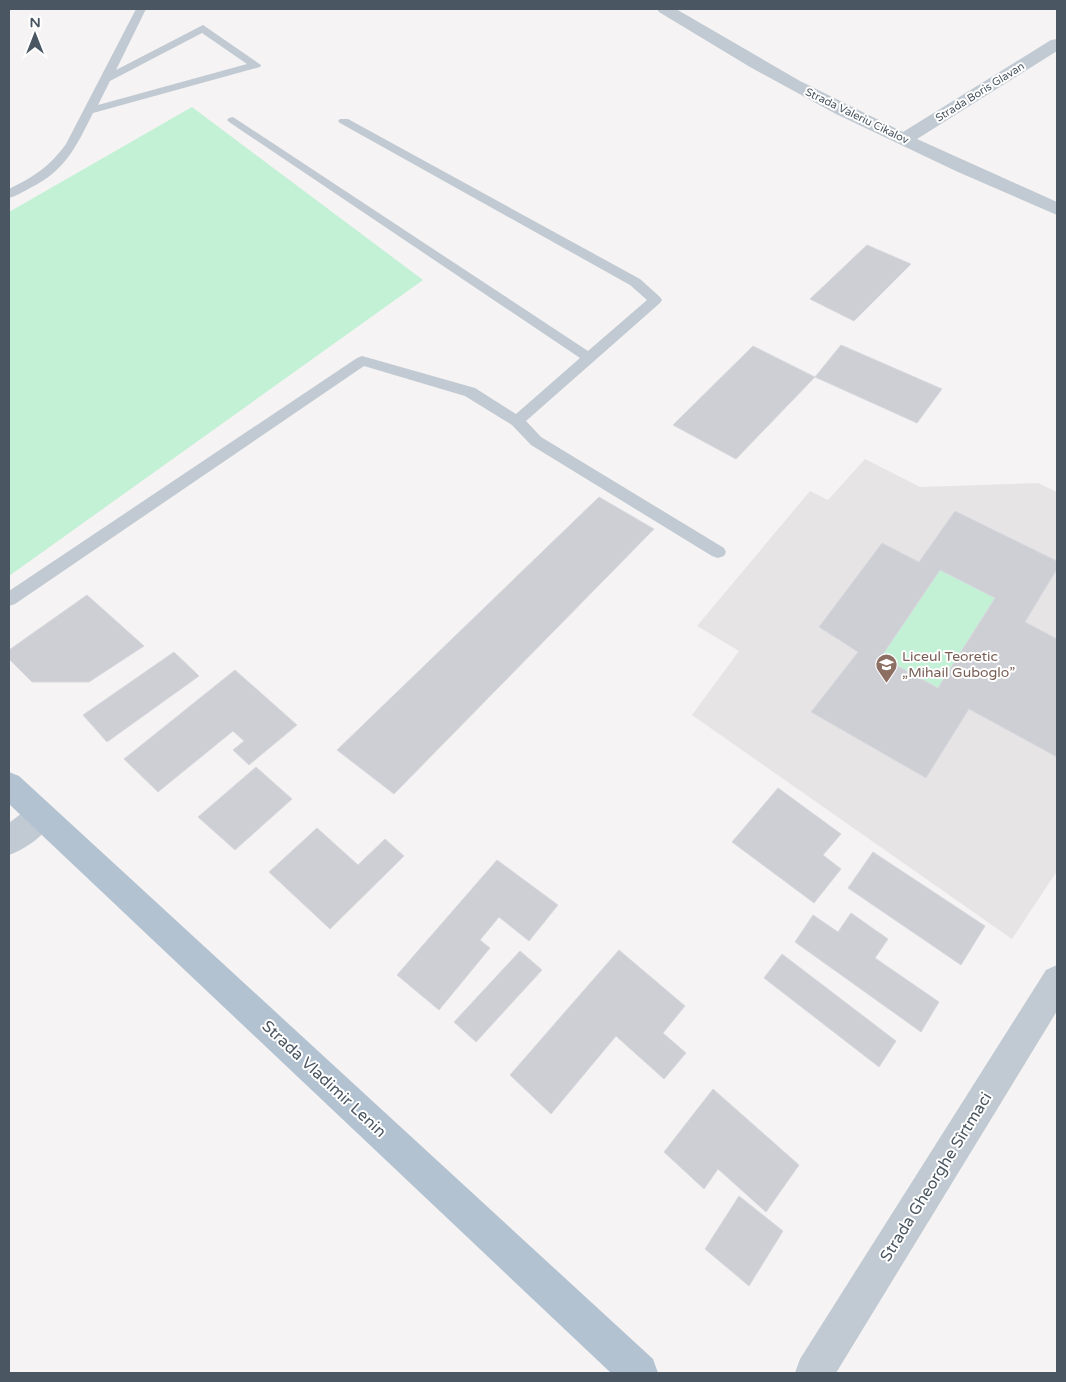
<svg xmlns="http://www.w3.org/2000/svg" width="1066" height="1382" font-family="'Varela Round',sans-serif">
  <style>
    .education { fill: #e6e4e5 }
    .green { fill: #c3f1d5 }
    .building { fill: #cdcfd5; stroke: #d7d9de; fill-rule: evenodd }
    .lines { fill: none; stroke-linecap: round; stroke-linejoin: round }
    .lane { fill: #c1cad2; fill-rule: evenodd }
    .street { fill: #c1cad2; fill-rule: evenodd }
    .primary { fill: #b3c2d1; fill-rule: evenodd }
    .labels { text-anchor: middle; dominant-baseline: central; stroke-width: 4; stroke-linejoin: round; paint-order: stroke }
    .far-street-label { font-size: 11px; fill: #4a5661; stroke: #fff }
    .education-label { font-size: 14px; fill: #785e54; stroke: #fff; text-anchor: start }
    .near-street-label { font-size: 16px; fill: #4a5661; stroke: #fff }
  </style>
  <rect width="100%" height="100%" fill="#f5f3f3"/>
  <path class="education" d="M865,459L920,487L1038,483L1057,492V871L1012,939L692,715L739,651L697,626L810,491L828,500Z"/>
  <g class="green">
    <path d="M192,107L423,280L9,576V212Z"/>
    <path d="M940,570L995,598L938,688L881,657Z"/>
  </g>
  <g class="building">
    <path d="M867,245L911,264L854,321L810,299Z"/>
    <path d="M841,345L942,389L917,423L815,377Z"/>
    <path d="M753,346L815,377L736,459L673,425Z"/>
    <path d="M599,497L654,529L394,794L337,750Z"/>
    <path d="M955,511L1057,561V569L1025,622L1057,639V757L969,709L926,778L811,712L858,652L819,627L882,543L919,562ZM940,570L995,598L938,688L881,657Z"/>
    <path d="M87,595L144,646L89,682H32L9,659V650Z"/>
    <path d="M174,652L199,676L107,742L83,715Z"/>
    <path d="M235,670L297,725L249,765L233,750L244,741L233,731L158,792L124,759Z"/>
    <path d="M256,767L292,799L235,850L198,817Z"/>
    <path d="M778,788L841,834L823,855L841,869L814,903L732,842Z"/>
    <path d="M317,828L358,865L385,839L404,856L330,929L269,872Z"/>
    <path d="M873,852L985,926L961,965L848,888Z"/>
    <path d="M497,860L558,905L529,941L499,917L480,940L490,948L439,1010L397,975Z"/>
    <path d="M851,913L888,939L875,958L939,1002L921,1032L795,942L813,915L838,932Z"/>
    <path d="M619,950L685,1006L663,1033L686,1053L664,1079L616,1036L551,1114L510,1075Z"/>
    <path d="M520,951L542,970L476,1042L454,1022Z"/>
    <path d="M782,954L896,1041L879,1067L764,978Z"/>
    <path d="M713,1089L799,1165L766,1212L718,1169L704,1189L664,1152Z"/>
    <path d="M739,1196L783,1231L749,1286L705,1249Z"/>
  </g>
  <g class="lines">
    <g class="lane">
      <path d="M136,9H146L116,70L203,25L261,65L260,67L93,113C76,147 65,171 30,188C23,192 16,196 9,198V189C35,176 49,167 66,144ZM202,33L247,64L98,105L110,81Z"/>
      <path d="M233,117L588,351L647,300L630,285L340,123L338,121L340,119H348L640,279L660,297L662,300L660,303L526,421L541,437L724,548L726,552L724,556L718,558L712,556L531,445L512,425L465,396L364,366L15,604L9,606V591L357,358L362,356L475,388L516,414L580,358L229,122L227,120L229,118Z"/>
    </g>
    <g class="street">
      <path d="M657,9H676L800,81L903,132L1051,40L1057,39V51L917,139L1057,202V215L958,172L836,114L750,67L659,12Z"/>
      <path d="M41,803L51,806L56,816C48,833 26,849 9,855V823L31,806Z"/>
      <path d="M1057,965V1011L836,1373H795L800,1359L1046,970Z"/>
    </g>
    <path class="primary" d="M9,772L19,776L653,1359L658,1373H611L9,804Z"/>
  </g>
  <defs>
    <symbol id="school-pin" viewBox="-11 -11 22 30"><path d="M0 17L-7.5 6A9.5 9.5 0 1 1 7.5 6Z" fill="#8d6e63" stroke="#fff"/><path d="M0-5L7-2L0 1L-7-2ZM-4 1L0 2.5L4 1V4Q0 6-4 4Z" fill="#fff"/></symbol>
  </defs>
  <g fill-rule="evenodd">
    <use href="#school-pin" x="874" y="652" width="25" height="34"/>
  </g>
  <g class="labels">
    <g class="far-street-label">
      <text transform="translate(980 92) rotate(-32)">Strada Boris Glavan</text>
      <text transform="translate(857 116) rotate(26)">Strada Valeriu Cikalov</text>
    </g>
    <g class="education-label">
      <text x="902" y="656">Liceul Teoretic<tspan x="902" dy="16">„Mihail Guboglo”</tspan></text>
    </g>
    <g class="near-street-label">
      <text transform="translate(324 1079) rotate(43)">Strada Vladimir Lenin</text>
      <text transform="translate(936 1177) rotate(-58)">Strada Gheorghe Sîrtmaci</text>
    </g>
  </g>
  <rect width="1066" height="1382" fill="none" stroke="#4a5661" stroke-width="20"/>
  <g transform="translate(35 35)" stroke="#ffffff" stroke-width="4" paint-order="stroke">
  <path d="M0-4L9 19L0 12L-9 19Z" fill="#4a5661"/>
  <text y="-8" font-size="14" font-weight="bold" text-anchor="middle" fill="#4a5661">N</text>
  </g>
</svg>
